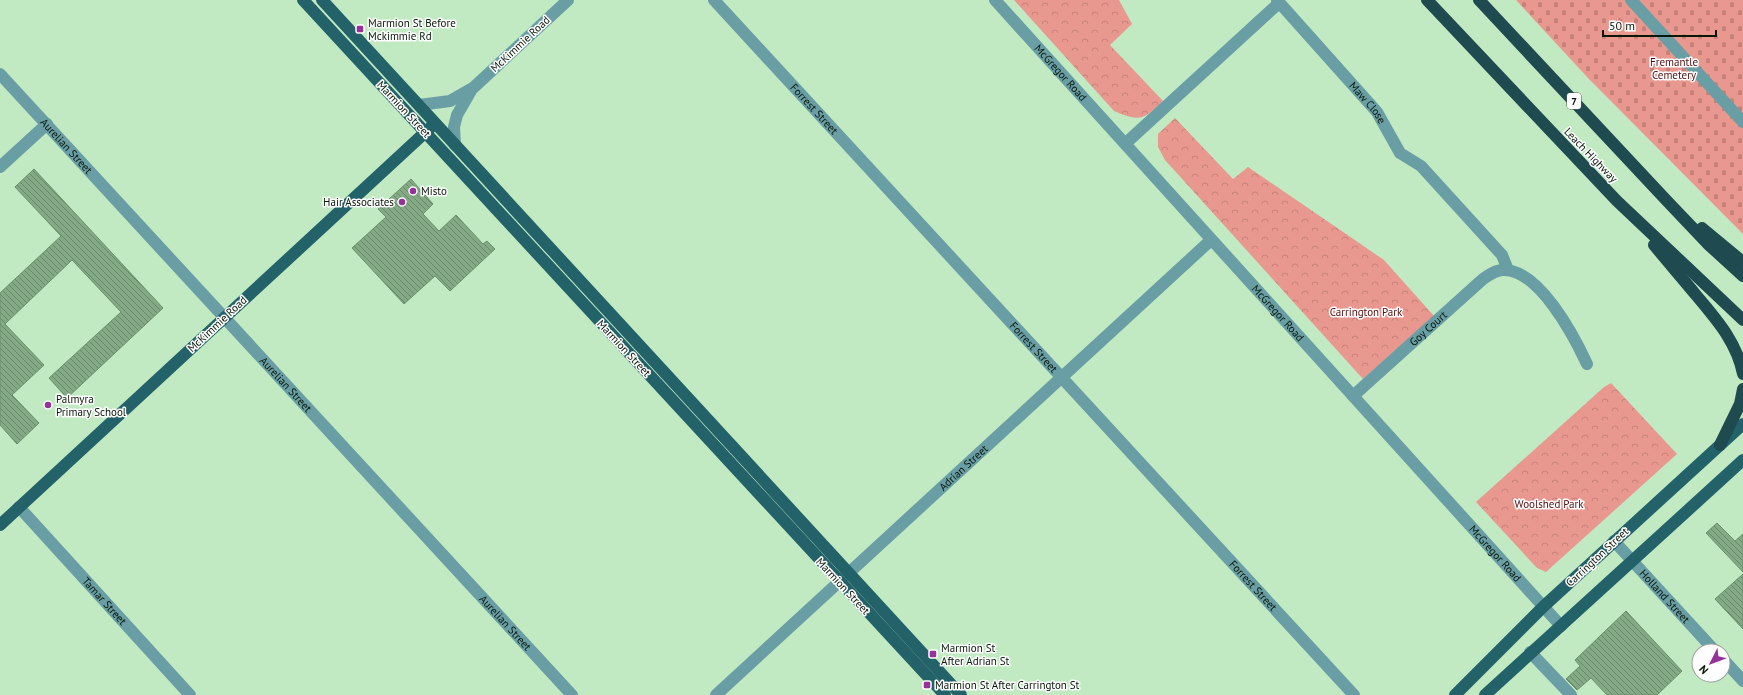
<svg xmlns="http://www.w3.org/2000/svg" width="1743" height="695" font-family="'PT Sans',sans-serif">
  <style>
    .forest { fill: url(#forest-crowns) }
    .cemetery { fill: url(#cemetery-stones) }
    .building { fill: url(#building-back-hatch); stroke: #6a8f6c }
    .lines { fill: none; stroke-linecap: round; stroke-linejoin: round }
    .minor { stroke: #6a9ea5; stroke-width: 12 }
    .major { stroke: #246269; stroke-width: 12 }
    .highway { stroke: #1e4a50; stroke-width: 12 }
    .poi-dot { fill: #953299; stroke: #fefefe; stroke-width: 1.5 }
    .labels { text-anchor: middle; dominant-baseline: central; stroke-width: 3; stroke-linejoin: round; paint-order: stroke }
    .shield { fill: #fefefe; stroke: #525c53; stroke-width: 1 }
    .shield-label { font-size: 10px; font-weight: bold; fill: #08170a }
    .poi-label { font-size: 11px; fill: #08170a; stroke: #fefefe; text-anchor: start }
    .street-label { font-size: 11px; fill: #08170a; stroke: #fefefe }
    .park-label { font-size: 11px; fill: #4e100f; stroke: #fefefe }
  </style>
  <defs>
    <pattern id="forest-crowns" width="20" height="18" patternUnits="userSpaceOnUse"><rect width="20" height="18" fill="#e9988f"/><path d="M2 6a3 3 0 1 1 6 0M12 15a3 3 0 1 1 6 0" fill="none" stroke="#c6827a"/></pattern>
    <pattern id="cemetery-stones" width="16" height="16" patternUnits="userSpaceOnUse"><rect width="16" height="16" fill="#e9988f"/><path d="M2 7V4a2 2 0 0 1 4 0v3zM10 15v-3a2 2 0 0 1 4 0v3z" fill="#c6827a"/></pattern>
    <pattern id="building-back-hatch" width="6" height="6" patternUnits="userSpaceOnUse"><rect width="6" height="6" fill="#83a985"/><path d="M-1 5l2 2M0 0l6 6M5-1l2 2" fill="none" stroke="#69896b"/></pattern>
  </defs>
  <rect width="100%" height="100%" fill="#c1eac3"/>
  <g class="forest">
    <path d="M1014,0H1119L1132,24L1110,45L1163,101C1143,120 1140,122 1114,111Z"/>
    <path d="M1175,118L1233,179L1248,167L1384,260L1434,316L1363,379L1165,160L1158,147V134Z"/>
    <path d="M1611,383L1677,454L1546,572L1537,568L1476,502L1604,387Z"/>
  </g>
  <path class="cemetery" d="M1516,0H1743V234L1588,78Z"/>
  <g class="building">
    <path d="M34,169L163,308L67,398L49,378L121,312L72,260L5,324L44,365L12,395L39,423L17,444L0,425V293L61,236L15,187Z"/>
    <path d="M411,179L433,204L423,214L439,231L456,215L483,244L487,241L495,249L450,291L435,276L404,304L352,248L386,217L378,209Z"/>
    <path d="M1717,523L1735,541L1743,534V572L1706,533Z"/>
    <path d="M1743,574V629L1715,599Z"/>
    <path d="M1626,611L1682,671L1657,695H1607L1591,678L1577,690L1566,679L1580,666L1575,660Z"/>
  </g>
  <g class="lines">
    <g class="minor">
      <path id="s1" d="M714,0L1354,695"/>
      <path id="s2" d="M995,0L1561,626"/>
      <path id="s3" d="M1277,0L1377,112L1400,153L1421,166L1502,255L1508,270"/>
      <path d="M1631,0L1743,122"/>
      <path id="s4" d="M0,74L572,695"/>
      <path d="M419,105L450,101L471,89"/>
      <path d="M1126,143L1279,3"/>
      <path d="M455,145L454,127L457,115L472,89L568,0"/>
      <path d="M0,167L47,124"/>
      <path id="s5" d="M1353,396L1483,279C1489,275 1496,270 1503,270C1539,269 1574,336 1587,364"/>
      <path id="s6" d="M19,507L190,695"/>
      <path id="s7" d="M1614,541L1715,651"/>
      <path d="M1530,652L1571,695"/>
      <path d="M1723,659L1743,681"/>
      <path id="s8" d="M716,695L1211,240"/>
    </g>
    <g class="major">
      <path d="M303,0L945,695"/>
      <path d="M322,0L961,695"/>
      <path d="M0,525L431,127"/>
      <path d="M1455,695L1544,606L1743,424"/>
      <path d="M1485,695L1743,460"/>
    </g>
    <g class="highway">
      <path d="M1427,0L1617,201L1743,320"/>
      <path d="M1479,0L1668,202L1709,245L1743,276"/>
      <path d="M1702,228L1743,262"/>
      <path d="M1654,245C1668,262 1682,278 1696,295C1716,319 1737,342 1743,374"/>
      <path d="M1720,445L1740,404L1743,389"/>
    </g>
  </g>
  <g class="poi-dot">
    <rect x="356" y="25" width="8" height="8" rx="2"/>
    <circle cx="413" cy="191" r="4"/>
    <circle cx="402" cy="202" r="4"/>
    <circle cx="48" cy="405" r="4"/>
    <rect x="929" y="650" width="8" height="8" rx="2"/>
    <rect x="923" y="681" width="8" height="8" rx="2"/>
  </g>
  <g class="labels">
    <rect class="shield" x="1567" y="93" width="14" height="16" rx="3"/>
    <g class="shield-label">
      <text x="1574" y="101">7</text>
    </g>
    <g class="poi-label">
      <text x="368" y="23">Marmion St Before<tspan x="368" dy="13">Mckimmie Rd</tspan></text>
      <text x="421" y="191">Misto</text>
      <text x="394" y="202" text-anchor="end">Hair Associates</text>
      <text x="56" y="399">Palmyra<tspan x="56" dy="13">Primary School</tspan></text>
      <text x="941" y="648">Marmion St<tspan x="941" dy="13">After Adrian St</tspan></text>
      <text x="935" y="685">Marmion St After Carrington St</text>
    </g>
    <g class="street-label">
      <text transform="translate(520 44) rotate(-43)">McKimmie Road</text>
      <text stroke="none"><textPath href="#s2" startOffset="98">McGregor Road</textPath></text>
      <text stroke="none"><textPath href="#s3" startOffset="137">Maw Close</textPath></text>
      <text transform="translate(404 109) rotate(47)">Marmion Street</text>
      <text stroke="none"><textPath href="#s1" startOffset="148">Forrest Street</textPath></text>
      <text stroke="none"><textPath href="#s4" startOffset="98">Aurelian Street</textPath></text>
      <text transform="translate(1591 155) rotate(46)">Leach Highway</text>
      <text stroke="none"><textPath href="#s2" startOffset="422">McGregor Road</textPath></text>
      <text transform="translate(217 324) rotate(-43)">McKimmie Road</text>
      <text stroke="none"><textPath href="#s5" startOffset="101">Goy Court</textPath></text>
      <text stroke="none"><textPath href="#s1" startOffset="472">Forrest Street</textPath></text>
      <text transform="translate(624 348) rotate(47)">Marmion Street</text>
      <text stroke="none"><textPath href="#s4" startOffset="422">Aurelian Street</textPath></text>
      <text stroke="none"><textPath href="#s8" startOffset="336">Adrian Street</textPath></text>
      <text stroke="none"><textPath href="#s2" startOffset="746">McGregor Road</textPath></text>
      <text transform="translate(1597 557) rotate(-43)">Carrington Street</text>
      <text transform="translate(843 586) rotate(47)">Marmion Street</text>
      <text stroke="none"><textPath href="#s1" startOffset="796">Forrest Street</textPath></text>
      <text stroke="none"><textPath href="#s7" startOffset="75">Holland Street</textPath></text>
      <text stroke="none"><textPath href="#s6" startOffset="127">Tamar Street</textPath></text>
      <text stroke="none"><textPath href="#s4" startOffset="746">Aurelian Street</textPath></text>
    </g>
    <g class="park-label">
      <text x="1674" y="62">Fremantle<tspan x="1674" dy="13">Cemetery</tspan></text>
      <text x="1366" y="312">Carrington Park</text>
      <text x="1549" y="504">Woolshed Park</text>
    </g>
  </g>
  <g transform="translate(1711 663) rotate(228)"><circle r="19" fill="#fefefe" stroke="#9ca29c"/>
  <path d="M0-3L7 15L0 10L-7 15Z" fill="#953299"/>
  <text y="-6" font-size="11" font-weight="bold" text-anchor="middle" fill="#08170a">N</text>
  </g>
  <path d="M1603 30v6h113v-6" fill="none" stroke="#08170a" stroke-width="2"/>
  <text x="1609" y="30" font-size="12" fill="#08170a" stroke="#fefefe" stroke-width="3" paint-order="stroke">50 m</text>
</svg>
